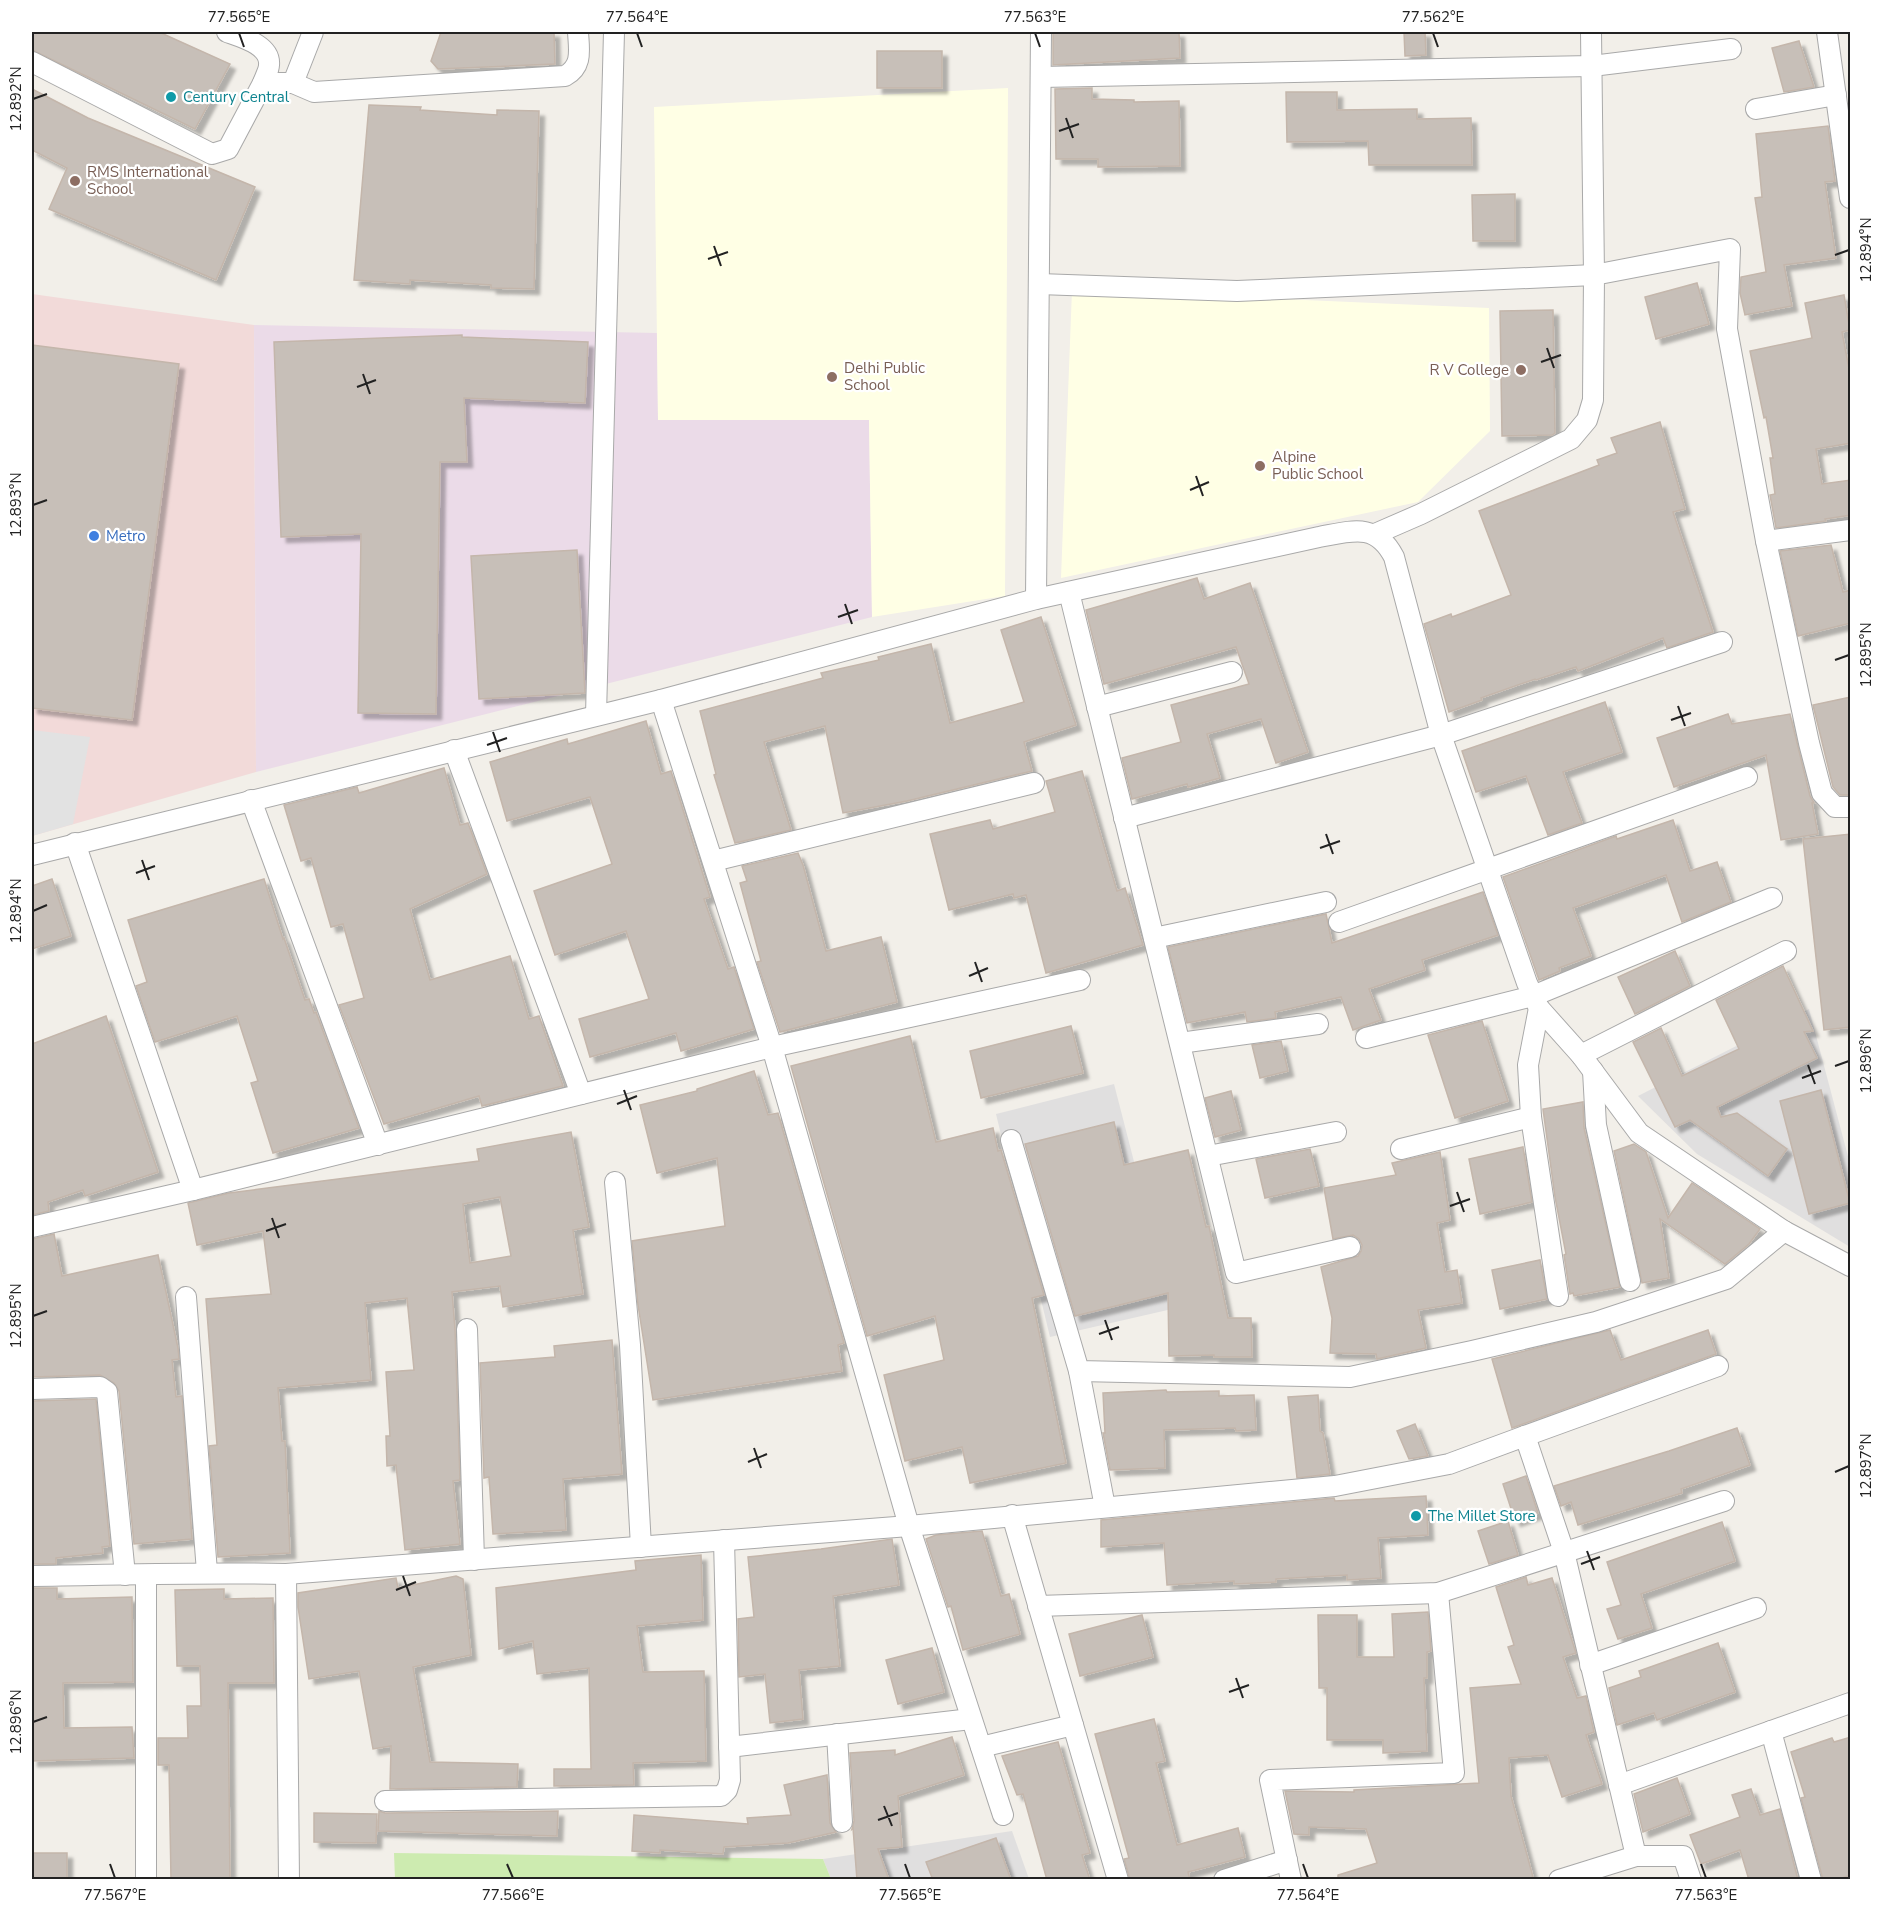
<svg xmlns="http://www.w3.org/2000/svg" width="1882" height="1911" font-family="'Nunito Sans',sans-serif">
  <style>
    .residential { fill: #e0dfdf }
    .commercial { fill: #f2dad9 }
    .industrial { fill: #ebdbe8 }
    .education { fill: #ffffe5 }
    .grass { fill: #cdebb0 }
    .parking { fill: #e2e2e2 }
    .building { fill: #c7bfb8; stroke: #c4b6ab; stroke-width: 1.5; fill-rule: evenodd; filter: url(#shadow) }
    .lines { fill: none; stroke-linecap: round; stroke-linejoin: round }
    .street-casing { stroke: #a9a9a9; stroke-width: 22 }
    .street { stroke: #fff; stroke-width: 20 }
    .ticks { fill: none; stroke: #222; stroke-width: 2 }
    .culture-dot { fill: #0f9aa8; stroke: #fff; stroke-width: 2 }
    .education-dot { fill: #8d6e63; stroke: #fff; stroke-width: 2 }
    .shop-dot { fill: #3f7fe0; stroke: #fff; stroke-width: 2 }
    .labels { text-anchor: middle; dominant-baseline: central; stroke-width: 4.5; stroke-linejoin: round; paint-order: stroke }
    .culture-label { font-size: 15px; fill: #0d838f; stroke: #fff; text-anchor: start }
    .education-label { font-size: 15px; fill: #785e54; stroke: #fff; text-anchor: start }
    .shop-label { font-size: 15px; fill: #366cbe; stroke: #fff; text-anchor: start }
    .neatline { fill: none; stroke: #222; stroke-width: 2 }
    .ticks-label { font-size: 15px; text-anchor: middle; fill: #222 }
  </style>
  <defs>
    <filter id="shadow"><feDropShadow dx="5.5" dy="5.5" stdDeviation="1.5" flood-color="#0004"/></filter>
  </defs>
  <rect width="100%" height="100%" fill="#f2efe9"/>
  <g class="residential">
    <path d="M1809,1009L1850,1164V1247L1697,1154L1638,1096Z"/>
    <path d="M1114,1084L1172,1309L1050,1337L996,1114Z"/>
    <path d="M1012,1831L1029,1879H831L823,1859Z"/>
  </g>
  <path class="commercial" d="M32,294L254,325L256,772L32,836Z"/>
  <path class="industrial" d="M254,325L657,333L658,420H869L872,617L256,772Z"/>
  <g class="education">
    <path d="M1008,88L1005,596L872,617L869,420H658L654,107Z"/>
    <path d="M1072,290L1489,308L1490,431L1418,502L1061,578Z"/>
  </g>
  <path class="grass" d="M394,1853L823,1859L831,1879H395Z"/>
  <path class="parking" d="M32,730L90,737L73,824L32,836Z"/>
  <g class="building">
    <path d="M32,32H159L230,64L195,129L32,50Z"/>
    <path d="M441,32H554L555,64L438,69L431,61Z"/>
    <path d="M1053,32H1179L1180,58L1053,65Z"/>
    <path d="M1404,32H1425L1426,55L1405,56Z"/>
    <path d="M1799,41L1814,87L1784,92L1772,48Z"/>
    <rect x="877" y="51" width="65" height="37"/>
    <path d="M1092,88V99L1134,100V102L1179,101L1180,166L1098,167V159H1056L1055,89Z"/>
    <path d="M32,89L88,118L255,187L216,280L49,209L67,168L32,150Z"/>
    <path d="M1286,92H1337V110L1417,109V119L1471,118L1472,165H1369L1368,141L1287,142Z"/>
    <path d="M369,105L421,107L420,110L497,115V110L539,111L534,289L491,288V285L410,280V284L354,280Z"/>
    <path d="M1828,126L1835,181L1825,182L1836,258L1784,265L1792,306L1745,315L1740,293L1741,277L1766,272L1755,198L1762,197L1756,134Z"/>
    <path d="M1515,194V241H1473L1472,195Z"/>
    <path d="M1697,283L1709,324L1656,339L1645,297Z"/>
    <path d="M1844,295L1850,330L1842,332L1851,379V443L1816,449L1822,484L1851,480V515L1825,519L1826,521L1776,528L1770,495L1775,494L1770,458H1773L1766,417L1764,418L1750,351L1812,338L1805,303Z"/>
    <path d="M1553,310L1555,433L1552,435L1502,436L1500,311Z"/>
    <path d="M462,335V337L588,342L585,403L464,398L467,462H440L436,714L358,713L361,534L281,537L274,342Z"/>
    <path d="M32,345L179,364L132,720L32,708Z"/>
    <path d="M1660,422L1685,509L1673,512L1713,632L1667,648L1663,638L1578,671L1576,667L1536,680L1535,679L1481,698L1482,700L1449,712L1424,624L1451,614L1452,617L1511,595L1479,511L1599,465L1597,460L1617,453L1611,438Z"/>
    <path d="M1831,545L1843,592L1851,590V623L1798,636L1780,551Z"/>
    <path d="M577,550L585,693L479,699L471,556Z"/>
    <path d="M1197,578L1204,599L1250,583L1308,752L1276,763L1261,719L1207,734L1220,778L1188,787L1187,784L1132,799L1122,758L1181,742L1171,705L1249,684L1236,647L1104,684L1086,610Z"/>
    <path d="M1041,617L1076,725L1024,742L1032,771L907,801L843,813L825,726L764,742L791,830L735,843L714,775L716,774L700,711L823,678L821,673L879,660L878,657L931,644L950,723L1024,702L1001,630Z"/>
    <path d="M1851,697V795H1840L1833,787L1813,705Z"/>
    <path d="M1605,702L1622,752L1563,772L1582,823L1548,835L1526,776L1476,792L1462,751Z"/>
    <path d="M1728,714L1732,724L1790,714L1810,796L1814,803H1812L1818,834L1781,840L1766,755L1674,787L1657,738Z"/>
    <path d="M646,721L661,774L671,771L710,897L704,899L728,969L734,967L754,1029L681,1051L676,1033L590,1057L579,1019L649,999L626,931L555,955L534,891L612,864L590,797L507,821L490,762L567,739L568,744Z"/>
    <path d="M444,768L460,825L468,823L487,874L410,909L430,980L510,956L529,1019L539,1016L563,1086L482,1106L479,1096L384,1124L339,1005L364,998L343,924L331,927L311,858L301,861L284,805L357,787L359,793Z"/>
    <path d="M1082,771L1117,891L1125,888L1143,945L1046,973L1026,895L1014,898L1013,894L949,910L930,834L990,820L993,829L1055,812L1046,781Z"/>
    <path d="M1673,820L1690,871L1717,862L1731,902L1682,922L1666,875L1573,908L1591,956L1559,968L1560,971L1539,980L1503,877L1616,836L1617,839Z"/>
    <path d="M1851,834V1027L1824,1030L1803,839Z"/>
    <path d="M798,853L803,865L826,951L881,937L897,1002L780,1032L757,962L761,961L740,883L747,881L742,866Z"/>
    <path d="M52,879L71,936L32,949V886Z"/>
    <path d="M264,879L283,939L284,938L305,1000L309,999L314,1013L316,1012L359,1128L273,1153L251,1083L258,1081L237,1016L155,1042L136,986L147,982L128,920Z"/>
    <path d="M1483,892L1498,935L1422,960L1425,970L1369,989L1381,1020L1353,1030L1341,997L1275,1012L1276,1018L1247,1022L1245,1012L1187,1023L1168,947L1326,914L1332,943Z"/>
    <path d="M1675,951L1690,986L1635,1014L1618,977Z"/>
    <path d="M1783,966L1813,1031L1804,1032L1817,1058L1717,1107L1721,1117L1737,1113L1787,1149L1768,1176L1690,1120L1675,1127L1633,1042L1661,1028L1682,1076L1739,1049L1716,1000Z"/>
    <path d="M106,1016L158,1172L85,1196L83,1190L48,1202L49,1211L32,1215V1044Z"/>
    <path d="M1482,1021L1508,1101L1455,1118L1428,1035Z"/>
    <path d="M1071,1026L1083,1073L981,1098L970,1051Z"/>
    <path d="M910,1036L936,1142L993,1128L998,1151L1001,1150L1044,1295L1032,1298L1066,1463L970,1483L962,1447L905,1461L884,1375L944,1360L935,1316L867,1336L791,1066Z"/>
    <path d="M1281,1041L1288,1071L1260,1078L1252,1045Z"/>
    <path d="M754,1071L768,1115L778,1113L844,1343L838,1345L842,1371L653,1400L638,1305L632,1241L725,1226L717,1158L657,1173L640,1105L697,1091V1089Z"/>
    <path d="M1821,1090L1850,1203L1809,1214L1780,1101Z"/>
    <path d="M1231,1091L1241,1130L1215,1137L1205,1098Z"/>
    <path d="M1583,1102L1584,1128L1620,1287L1574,1296L1573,1293L1570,1294L1564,1255L1566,1254L1555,1197L1543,1109Z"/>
    <path d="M1114,1122L1124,1165L1188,1150L1206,1227L1209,1226L1228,1318H1251L1252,1357H1214V1355L1169,1356L1168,1293L1075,1316L1025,1144Z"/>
    <path d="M571,1132L589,1227L573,1230L583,1294L503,1307L500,1286L452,1292L455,1329L460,1480L453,1481L460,1544L405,1550L396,1465L387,1466L386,1436H390L386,1372L414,1370L407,1298L365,1303L371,1380L278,1388L282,1441H285L290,1553L218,1557L209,1446L217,1445L206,1299L271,1294L263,1231L197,1245L188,1203L229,1193L479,1161L477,1149ZM500,1197L511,1256L470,1263L463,1204Z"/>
    <path d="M1634,1144L1646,1152L1668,1218L1692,1183L1760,1229L1749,1244L1725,1264L1660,1219L1669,1278L1642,1283L1614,1151Z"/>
    <path d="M1523,1147L1532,1202L1480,1214L1469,1159Z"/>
    <path d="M1310,1149L1319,1186L1265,1198L1256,1159Z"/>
    <path d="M1440,1152L1450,1220L1437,1223L1445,1272L1457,1270L1462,1303L1418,1310L1426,1348L1377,1359L1376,1354L1330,1353L1332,1318L1321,1267L1358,1256L1361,1251L1362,1245L1359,1239L1353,1235L1333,1239L1324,1188L1396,1175L1392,1163Z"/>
    <path d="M54,1234L62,1276L158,1255L178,1348L179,1359L172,1360L176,1397L182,1396L192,1539L134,1544L119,1391L114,1383L100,1375L32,1377V1239Z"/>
    <path d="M1540,1260L1547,1299L1500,1309L1492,1270Z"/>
    <path d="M1610,1330L1621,1360L1708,1330L1716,1354L1512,1428L1492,1359Z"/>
    <path d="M612,1340L622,1474L563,1479L566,1530L493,1534L489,1477L484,1478L480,1363L555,1357L554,1346Z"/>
    <path d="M1166,1390L1167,1392L1219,1391V1396L1254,1395L1256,1430L1236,1431L1235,1428L1164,1430L1165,1468L1110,1470L1103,1433H1105L1103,1393Z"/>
    <path d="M1318,1395L1320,1431L1323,1433L1330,1474L1297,1478L1288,1397Z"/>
    <path d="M96,1399L110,1546L102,1547L103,1553L56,1558V1564H32V1401Z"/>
    <path d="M1415,1424L1428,1456L1409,1459L1397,1431Z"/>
    <path d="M1737,1428L1750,1465L1681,1489L1682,1493L1578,1525L1571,1502L1561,1506L1554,1486L1669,1451Z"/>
    <path d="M1526,1476L1538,1513L1515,1521L1503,1484Z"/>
    <path d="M1426,1496L1428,1535L1378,1538L1381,1578L1347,1580V1575L1276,1579V1582L1234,1584V1581L1167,1585L1164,1543L1101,1547V1520L1334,1498L1335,1501Z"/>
    <path d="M1508,1521L1518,1555L1489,1564L1478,1531Z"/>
    <path d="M1722,1522L1735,1561L1641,1594L1652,1628L1618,1639L1607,1609L1621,1605L1607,1562Z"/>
    <path d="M982,1531L1001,1596L1009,1594L1020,1634L963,1650L951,1606L948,1607L926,1539L936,1535Z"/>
    <path d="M892,1539L899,1585L833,1596L840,1666L799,1670L803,1719L770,1723L765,1674L739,1677L738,1619L754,1617L748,1557L821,1549Z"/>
    <path d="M701,1555L703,1620L637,1626L643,1672L704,1671L706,1761L633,1763L634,1785L554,1786V1769H591L589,1668L537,1674L533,1641L499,1649L496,1588L636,1570L635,1561Z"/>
    <path d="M456,1576L463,1579L471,1655L413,1667L430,1762L518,1764L517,1787L390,1789L391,1746L373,1749L359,1671L309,1679L298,1607V1593L396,1578L398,1588Z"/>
    <path d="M1526,1577L1528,1585L1552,1578L1576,1653L1563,1657L1577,1698L1586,1696L1594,1732L1586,1735L1602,1784L1562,1797L1548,1755L1509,1758L1511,1796L1533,1877L1523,1880H1338V1875L1377,1863L1366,1829L1309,1827V1835L1294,1834L1285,1791L1354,1792V1790L1479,1783L1470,1688L1521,1684L1508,1647L1514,1645L1496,1587Z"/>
    <path d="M32,1588H57V1599L132,1597L133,1682L63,1683L64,1728L132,1727L134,1758L32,1761Z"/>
    <path d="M224,1589V1599L273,1598L274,1683H228L230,1880H171L169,1765H158V1738H188L187,1706H201L200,1666H177L175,1590Z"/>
    <path d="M1428,1612L1431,1651L1427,1652V1678H1424L1427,1751L1383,1753V1740H1327V1688H1319L1318,1615H1357V1657H1394L1392,1614Z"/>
    <path d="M1142,1615L1153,1657L1080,1676L1069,1634Z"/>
    <path d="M1718,1643L1735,1692L1657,1720L1654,1713L1617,1725L1609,1688L1641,1677L1639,1671Z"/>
    <path d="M932,1648L944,1692L898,1704L886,1660Z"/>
    <path d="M1154,1719L1165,1761L1156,1763L1177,1845L1238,1828L1245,1857L1188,1872L1190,1880H1130L1124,1859L1129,1858L1095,1734Z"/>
    <path d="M952,1737L964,1775L898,1796L902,1847L878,1849L889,1880H857L853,1828L852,1829L854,1821L850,1753L895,1750V1755Z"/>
    <path d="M1851,1737V1875L1836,1880H1823L1801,1798L1805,1797L1791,1752L1832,1738L1834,1742Z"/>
    <path d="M1058,1742L1090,1853L1082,1855L1090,1880H1047L1023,1794L1017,1795L1002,1756Z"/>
    <path d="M827,1775L830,1823L836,1832L788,1843L724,1847L723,1854L660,1850V1853L632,1851L634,1815L748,1824L747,1818L791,1815L784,1785Z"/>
    <path d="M1677,1778L1690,1814L1643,1832L1634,1794Z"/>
    <path d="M1751,1789L1760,1815L1780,1809L1798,1880H1749L1740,1850L1701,1864L1690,1835L1740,1817L1732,1795Z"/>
    <path d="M379,1811L385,1813L558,1811L557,1836L378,1831Z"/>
    <path d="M314,1813L377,1814L376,1843L314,1842Z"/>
    <path d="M996,1838L1011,1880H933L926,1862Z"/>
    <rect x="32" y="1853" width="35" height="27"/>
  </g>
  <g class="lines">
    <defs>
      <g id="street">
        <path d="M227,32C241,37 271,45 269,65C269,70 265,77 263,83"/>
        <path d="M1827,32L1850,198"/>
        <path d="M32,62L212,154L228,149L263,83H293L314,92L565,76C583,66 579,50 578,32"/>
        <path d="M1041,77L1592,66L1731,49"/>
        <path d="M293,83L313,32"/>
        <path d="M1756,109L1836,95"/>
        <path d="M1039,284L1237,291L1594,275L1591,32"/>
        <path d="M1375,534L1421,514L1571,439L1587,420L1593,400L1594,275L1730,249L1727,329L1766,541L1809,743L1822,793L1835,807H1850"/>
        <path d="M1766,541L1850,530"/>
        <path d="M1069,592L1236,1273L1350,1247"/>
        <path d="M1036,599L1041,32"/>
        <path d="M661,700L772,1047L909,1526L1003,1815"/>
        <path d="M1097,707L1232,672"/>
        <path d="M596,715L614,32"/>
        <path d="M454,750L581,1094"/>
        <path d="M251,800L378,1145"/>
        <path d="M1124,818L1441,735L1722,642"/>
        <path d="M75,843L193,1190"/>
        <path d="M32,855L661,700L1036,599L1319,537C1352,531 1376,522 1394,557L1441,735L1527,983L1539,1008L1581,1055L1639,1133L1784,1231L1850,1266"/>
        <path d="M713,861L1034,783"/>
        <path d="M1339,922L1747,777"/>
        <path d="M1154,938L1326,902"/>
        <path d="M1539,1008L1528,1065L1531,1117L1558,1296"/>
        <path d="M1366,1038L1533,996L1772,898"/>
        <path d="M1180,1043L1318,1024"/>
        <path d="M1581,1055L1786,951"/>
        <path d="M1593,1071L1596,1125L1630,1281"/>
        <path d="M1011,1140L1079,1371L1350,1377L1472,1351L1596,1322L1726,1279L1784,1231"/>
        <path d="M1401,1149L1531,1117"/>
        <path d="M1208,1156L1336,1132"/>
        <path d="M615,1182L630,1345L641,1547"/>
        <path d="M32,1227L193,1190L772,1047L1080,980"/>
        <path d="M186,1297L207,1572"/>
        <path d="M467,1329L474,1560"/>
        <path d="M1079,1371L1105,1507"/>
        <path d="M32,1389L100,1387L107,1392L125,1575"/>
        <path d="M1525,1436L1718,1366"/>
        <path d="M1012,1515L1118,1880"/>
        <path d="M286,1574L289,1880"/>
        <path d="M146,1575V1880"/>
        <path d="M32,1576C116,1575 201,1572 286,1574L909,1526L1335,1486L1449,1464L1525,1436L1564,1552L1636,1856H1683L1691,1880"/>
        <path d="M1038,1606L1438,1593L1724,1501"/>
        <path d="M1590,1665L1756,1608"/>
        <path d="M1771,1731L1811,1880"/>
        <path d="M837,1734L842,1822"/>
        <path d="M729,1747L971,1719"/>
        <path d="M981,1747L1073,1725"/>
        <path d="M1619,1785L1850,1703"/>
        <path d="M385,1801L721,1796L727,1790L730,1780L724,1540"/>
        <path d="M1224,1880L1287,1860"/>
        <path d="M1291,1880L1270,1780L1454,1773L1438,1593"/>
        <path d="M1559,1880L1636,1856"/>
      </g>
    </defs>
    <use href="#street" class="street-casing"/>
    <use href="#street" class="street"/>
  </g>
  <path class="ticks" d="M239,33L244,47M637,33L642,47M1035,33L1040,47M1433,33L1438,47M33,99L47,94M1066,118L1073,138M1059,131L1079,124M714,246L721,266M1835,255L1849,250M708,259L728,252M1547,348L1554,368M1541,362L1561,355M363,374L370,394M357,387L376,380M1196,476L1203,496M1190,490L1209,482M33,505L47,500M845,604L852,624M838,617L858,610M1835,660L1849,655M1678,706L1685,726M1671,720L1691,713M493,732L500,752M487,745L507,738M1326,834L1333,854M1320,848L1340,841M142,860L149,880M136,873L155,866M33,911L47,905M975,962L982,982M969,976L988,968M1808,1065L1815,1084M1835,1066L1849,1061M1802,1078L1821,1071M624,1090L631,1110M617,1104L637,1096M1457,1192L1464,1212M1450,1206L1470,1199M272,1218L279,1238M266,1231L286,1224M33,1316L47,1311M1105,1320L1112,1340M1099,1334L1119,1327M754,1448L761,1468M748,1462L767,1454M1835,1472L1849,1466M1587,1551L1594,1570M1581,1564L1600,1557M403,1576L410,1596M396,1590L416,1582M1236,1678L1243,1698M1229,1692L1249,1685M33,1722L47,1717M884,1806L892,1826M878,1820L898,1813M110,1864L115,1878M507,1864L513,1878M905,1864L910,1878M1303,1864L1308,1878M1701,1864L1706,1878"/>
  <g class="culture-dot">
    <circle cx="171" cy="97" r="6"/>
    <circle cx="1416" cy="1516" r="6"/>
  </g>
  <g class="education-dot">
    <circle cx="75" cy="181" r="6"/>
    <circle cx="1521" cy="370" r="6"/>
    <circle cx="832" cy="377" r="6"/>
    <circle cx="1260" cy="466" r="6"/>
  </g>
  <circle class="shop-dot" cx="94" cy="536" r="6"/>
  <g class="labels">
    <g class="culture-label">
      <text x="183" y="97">Century Central</text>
      <text x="1428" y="1516">The Millet Store</text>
    </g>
    <g class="education-label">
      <text x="87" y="172">RMS International<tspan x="87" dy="17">School</tspan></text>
      <text x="844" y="368">Delhi Public<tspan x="844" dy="17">School</tspan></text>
      <text x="1509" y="370" text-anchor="end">R V College</text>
      <text x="1272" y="457">Alpine<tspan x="1272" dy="17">Public School</tspan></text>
    </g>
    <g class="shop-label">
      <text x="106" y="536">Metro</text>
    </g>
  </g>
  <rect width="1882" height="1911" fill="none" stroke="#ffffff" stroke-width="66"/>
  <rect x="33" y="33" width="1816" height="1845" class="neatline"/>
  <g class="ticks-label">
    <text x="239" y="22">77.565°E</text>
    <text x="637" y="22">77.564°E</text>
    <text x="1035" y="22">77.563°E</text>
    <text x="1433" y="22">77.562°E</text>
    <text transform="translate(16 99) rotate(-90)" y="5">12.892°N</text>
    <text transform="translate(1866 250) rotate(-90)" y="5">12.894°N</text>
    <text transform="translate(16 505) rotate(-90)" y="5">12.893°N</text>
    <text transform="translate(1866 655) rotate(-90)" y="5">12.895°N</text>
    <text transform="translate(16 911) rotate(-90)" y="5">12.894°N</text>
    <text transform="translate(1866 1061) rotate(-90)" y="5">12.896°N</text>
    <text transform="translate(16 1316) rotate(-90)" y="5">12.895°N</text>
    <text transform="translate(1866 1466) rotate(-90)" y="5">12.897°N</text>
    <text transform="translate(16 1722) rotate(-90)" y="5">12.896°N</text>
    <text x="115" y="1900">77.567°E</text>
    <text x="513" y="1900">77.566°E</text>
    <text x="910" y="1900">77.565°E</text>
    <text x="1308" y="1900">77.564°E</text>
    <text x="1706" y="1900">77.563°E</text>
  </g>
</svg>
